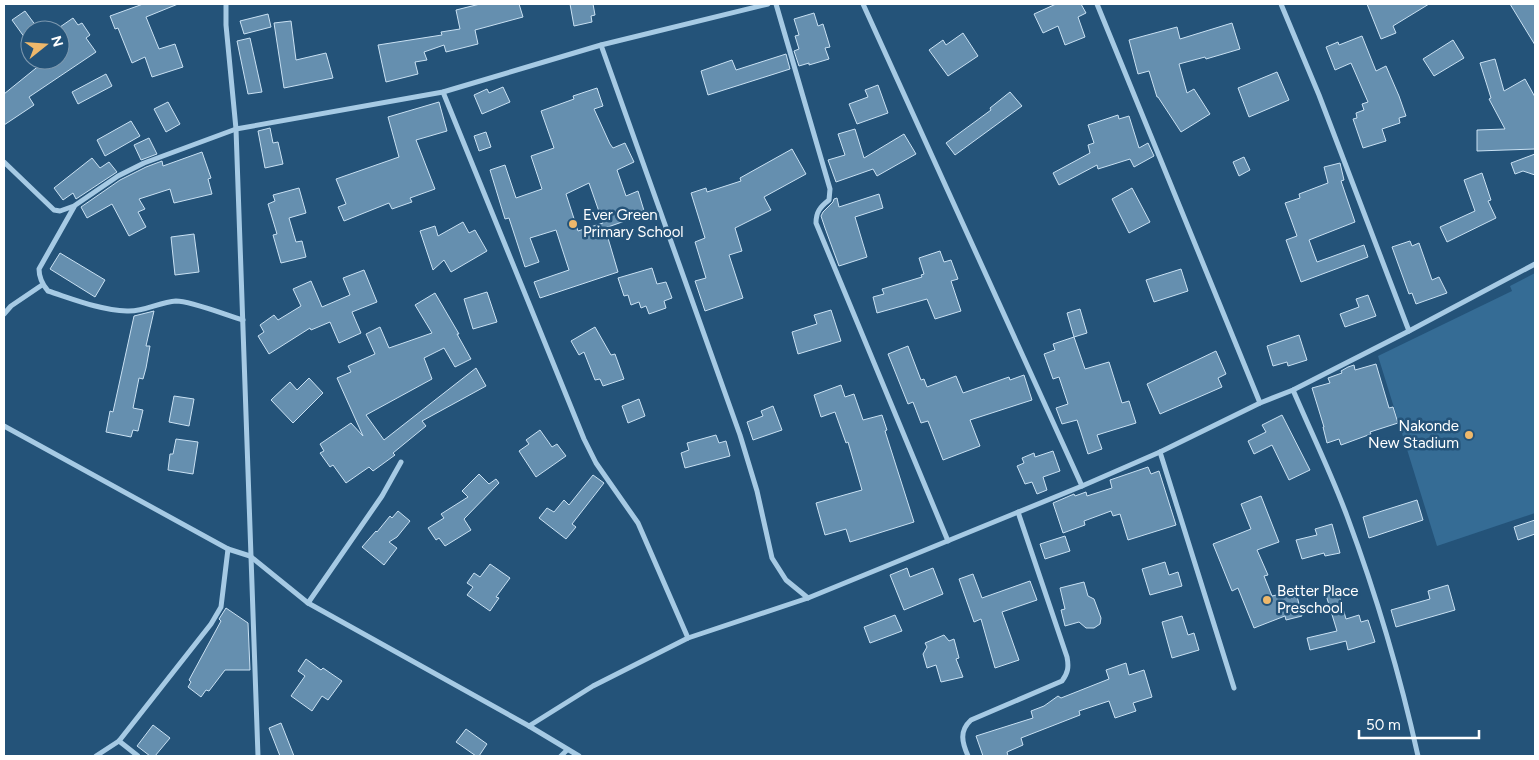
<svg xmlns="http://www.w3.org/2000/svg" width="1539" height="760" font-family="Figtree,sans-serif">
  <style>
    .green { fill: #356c95 }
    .building { fill: #658faf; stroke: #c9e1f3; fill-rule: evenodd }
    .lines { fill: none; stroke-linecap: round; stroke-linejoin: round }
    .street { stroke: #a6cae4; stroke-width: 5 }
    .poi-dot { fill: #eeb86b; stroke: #245379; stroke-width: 2 }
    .labels { text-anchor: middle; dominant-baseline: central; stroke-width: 5; stroke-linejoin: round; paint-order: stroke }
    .poi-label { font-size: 15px; fill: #fff; stroke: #245379; text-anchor: start }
  </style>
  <rect width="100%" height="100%" fill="#245379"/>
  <path class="green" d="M1535,273V513L1437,546L1378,356L1512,291L1510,286Z"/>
  <g class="building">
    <path d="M143,4H178L146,17L159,49L175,44L183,67L152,77L145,57L132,63L118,28L115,29L110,16Z"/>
    <path d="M480,4H519L523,17L475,30L478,44L446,52L444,45L424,52L427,60L415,62L418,74L386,82L378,45L442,35L441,32L460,29L456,10Z"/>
    <path d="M570,4H593L595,15L591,16L592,22L574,26Z"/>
    <path d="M1056,4H1081L1086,13L1078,17L1085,37L1065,45L1058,26L1043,33L1034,14Z"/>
    <path d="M1367,4H1429L1393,26L1396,33L1381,39Z"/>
    <path d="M1510,4H1535V45Z"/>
    <path d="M25,11L39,30H30V45L12,20Z"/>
    <path d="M814,13L818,26L823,24L830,47L825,48L829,59L809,65V63L799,66L794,51L799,49L795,36L799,35L794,19Z"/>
    <path d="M268,14L271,27L244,34L240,21Z"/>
    <path d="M73,18L78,25L82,23L90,35L86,38L96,52L29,97L34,105L4,125V94L46,60H60V27Z"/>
    <path d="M291,21L296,60L326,53L333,78L284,88L274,23Z"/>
    <path d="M1232,23L1240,49L1206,59L1205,57L1179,64L1187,93L1194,89L1210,114L1181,132L1158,97H1157L1149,71L1138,74L1129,40L1177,27L1180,39Z"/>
    <path d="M963,33L978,56L948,76L929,50L943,40L946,45Z"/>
    <path d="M1362,36L1376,71L1386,66L1399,96L1406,116L1399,118L1400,123L1382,129L1386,141L1363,148L1353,119L1357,118L1356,113L1364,110L1362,104L1368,102L1351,63L1335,70L1326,47L1338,42L1339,45Z"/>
    <path d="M250,38L262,92L248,94L237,41Z"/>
    <path d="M1453,40L1464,58L1434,76L1423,59Z"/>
    <path d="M786,54L790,69L708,95L701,71L732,60L736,70Z"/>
    <path d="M1495,59L1504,91L1525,79L1535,97V149L1477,151V130L1505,129L1489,99L1491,98L1480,63Z"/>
    <path d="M1277,72L1289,100L1249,117L1238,88Z"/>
    <path d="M106,74L112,86L78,104L72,92Z"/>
    <path d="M878,85L888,113L857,124L849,104L868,97L865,90Z"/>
    <path d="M503,87L510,102L482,114L474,95L487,89L489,93Z"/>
    <path d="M597,88L603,106L594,109L610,144L613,148L625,143L634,162L617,170L626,196L638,191L645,214L605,228L618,272L540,298L534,282L569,270L556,230L530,238L539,262L525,267L509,218L505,219L490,170L505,165L516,198L542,189L531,156L554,148L541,111L574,99L573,96ZM589,183L603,223L578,231L566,194Z"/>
    <path d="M1010,92L1022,106L955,155L946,143L991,110L990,108Z"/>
    <path d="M168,102L180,124L166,132L154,109Z"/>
    <path d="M439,102L447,131L416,140L435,189L410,198L412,202L392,209L389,203L344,221L338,207L346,204L336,179L399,157L388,117Z"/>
    <path d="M1118,115L1119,119L1129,116L1139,148L1148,143L1154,156L1134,167L1130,159L1098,169L1097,165L1059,185L1053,173L1090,153L1088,145L1094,143L1088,125Z"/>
    <path d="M131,121L140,136L105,156L97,140Z"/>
    <path d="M270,128L273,143L278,142L283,164L265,168L258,131Z"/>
    <path d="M855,129L864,158L904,134L916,154L877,176L873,169L836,182L828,160L845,155L838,134Z"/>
    <path d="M486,132L491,147L479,151L474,136Z"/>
    <path d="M149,138L157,154L141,160L134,145Z"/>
    <path d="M792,149L806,174L764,197L771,210L735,228L742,251L729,255L743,298L705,311L695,281L706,278L695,242L705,238L691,193L706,188L707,192L741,181L740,178Z"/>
    <path d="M202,152L211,178L208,179L212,194L174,203L170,189L139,199L145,209L138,212L146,227L129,236L112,204L87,218L81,207L120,180L146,167L162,161L163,166Z"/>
    <path d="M1535,154V175L1523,171L1515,174L1511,163Z"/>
    <path d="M1244,157L1250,170L1239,176L1233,162Z"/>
    <path d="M92,158L100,168L109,162L117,172L76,199L73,193L63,200L54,188Z"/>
    <path d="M1340,163L1344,180L1341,181L1355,222L1309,240L1317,262L1364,245L1368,257L1301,282L1286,240L1297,236L1285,203L1300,198L1299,194L1328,183L1324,167Z"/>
    <path d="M1482,173L1491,200L1488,201L1496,218L1447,242L1440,227L1475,211L1464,180Z"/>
    <path d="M299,188L306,213L289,218L296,242L302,241L306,257L281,263L273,235L277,234L268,204L275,201L273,195Z"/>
    <path d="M1132,188L1150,222L1129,233L1112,199Z"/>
    <path d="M879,194L883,208L855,217L867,257L839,266L825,228L821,216L823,212L833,202L834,199L837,198L839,207Z"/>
    <path d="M463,222L469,233L475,230L487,251L451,272L444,260L433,270L420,231L435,226L438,236Z"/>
    <path d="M194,234L199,272L175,275L171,237Z"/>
    <path d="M1410,241L1412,246L1419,243L1432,280L1439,277L1447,293L1416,304L1412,293L1409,294L1392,247Z"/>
    <path d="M940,251L944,262L951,260L958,279L951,281L961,311L935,319L927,299L877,313L873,297L884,294L882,289L922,277L921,275L924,274L919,258Z"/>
    <path d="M60,253L105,280L95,297L50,269Z"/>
    <path d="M652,268L657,284L666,282L672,298L664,301L666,308L649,314L646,306L641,308L639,302L631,305L628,295L624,296L618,278Z"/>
    <path d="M1181,269L1188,291L1154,302L1146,280Z"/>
    <path d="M364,270L377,302L352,312L361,333L339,343L330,322L311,330L310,328L269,354L258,336L264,332L260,325L274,315L278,320L301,306L293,289L311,281L322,307L350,295L343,278Z"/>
    <path d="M487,292L497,322L473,329L464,299Z"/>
    <path d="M435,293L459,334H457L471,359L455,367L444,348L424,358L432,379L366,415L384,440L476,368L486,386L422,421L426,426L393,453L395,455L373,471L369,467L346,483L333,465L330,467L320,453L324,451L320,444L351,423L363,436L337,378L351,372L348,366L375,354L366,334L380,327L389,348L432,333L415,305Z"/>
    <path d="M1368,295L1376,316L1345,327L1340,314L1359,307L1356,299Z"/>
    <path d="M1080,309L1087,333L1074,337L1067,313Z"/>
    <path d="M831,310L841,341L798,354L792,332L817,324L814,315Z"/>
    <path d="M154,311L146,346H150L146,368L143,379L139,378L133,408L143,410L138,431L133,430L131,437L106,432L110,411L113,412L134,316Z"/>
    <path d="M595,327L611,355L615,354L624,379L603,386L600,379L595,380L584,352L579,355L571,341Z"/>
    <path d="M1299,335L1307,360L1288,366L1287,362L1273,366L1267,346Z"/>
    <path d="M1074,337L1085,369L1109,362L1122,403L1129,401L1136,423L1097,435L1102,449L1088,454L1077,420L1062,424L1056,408L1068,404L1059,377L1053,379L1044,354L1055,350L1053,344Z"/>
    <path d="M908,346L921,380L924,379L927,387L956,376L963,393L1009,377L1010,380L1024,375L1032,400L970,420L980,446L943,460L928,421L921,423L913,402L908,404L888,354Z"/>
    <path d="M1216,351L1226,374L1218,378L1222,387L1160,414L1147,384Z"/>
    <path d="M1376,364L1389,408L1393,407L1398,423L1370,432L1371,434L1341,445L1339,439L1327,443L1323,427H1324L1312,388L1330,383L1328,378L1342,373L1341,371L1348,367L1354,365L1355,370Z"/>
    <path d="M309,378L323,393L293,423L271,400L290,382L297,390Z"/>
    <path d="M841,385L845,397L854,394L863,420L882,415L887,430L885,431L914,522L850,542L846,529L825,535L816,503L862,490L848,442L846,443L835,412L821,417L814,395Z"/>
    <path d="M174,396L194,399L189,426L169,422Z"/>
    <path d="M639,399L645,416L628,423L622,406Z"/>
    <path d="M773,406L782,430L753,440L747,422L763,416L761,411Z"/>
    <path d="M1282,415L1310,470L1289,480L1272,445L1254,454L1248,441L1266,432L1262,425Z"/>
    <path d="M540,430L552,447L557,444L566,456L536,477L519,451L529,444L526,440Z"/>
    <path d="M716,435L719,443L726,441L730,456L685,468L681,453L689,450L687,443Z"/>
    <path d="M176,439L198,442L193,474L168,470L170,454H173Z"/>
    <path d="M1053,451L1060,471L1043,477L1047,490L1037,494L1032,482L1025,484L1017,466L1024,463L1022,458L1034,453L1035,457Z"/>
    <path d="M1148,467L1151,474L1159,471L1176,525L1128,540L1120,514L1113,516L1111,511L1084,521L1085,525L1063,533L1053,503L1074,494L1075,496L1086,492L1087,496L1112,488L1110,480Z"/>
    <path d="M479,474L489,484L496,479L499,483L464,519L471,530L445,546L439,538L436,540L428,528L444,518L441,514L468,497L462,491Z"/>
    <path d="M593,475L604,483L572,524L576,527L566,539L539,518L547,508L554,512L564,500L569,505Z"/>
    <path d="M1261,496L1279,542L1257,550L1268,575L1264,576L1272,596L1290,592L1291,598L1297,596L1302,616L1286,620L1285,616L1254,628L1238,588L1232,591L1213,544L1251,529L1241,504Z"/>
    <path d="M1417,500L1423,520L1369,538L1363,517Z"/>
    <path d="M398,511L410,521L397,537L389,542L397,548L384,565L362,547L376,531L377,532L390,516L392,518Z"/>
    <path d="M1535,520V534L1518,540L1514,527Z"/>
    <path d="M1332,524L1340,553L1325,556L1324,553L1302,559L1296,540L1317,535L1315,529Z"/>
    <path d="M1065,536L1070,551L1045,559L1040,544Z"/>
    <path d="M1165,562L1169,575L1178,572L1182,586L1150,595L1142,569Z"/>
    <path d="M490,564L510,578L496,597L499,598L490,611L467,595L473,587L467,583L474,573L480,577Z"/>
    <path d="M907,568L910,577L933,568L943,594L904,610L890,575Z"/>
    <path d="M973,574L982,598L1030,581L1037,600L1002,612L1019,660L995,668L981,619L974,622L959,579Z"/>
    <path d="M1084,582L1088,596L1094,599L1101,618L1100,624L1094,628H1086L1079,622L1065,626L1061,610L1065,609L1060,588Z"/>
    <path d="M1448,585L1455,610L1396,627L1391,610L1430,599L1428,591Z"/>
    <path d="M1338,591L1346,619L1359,615L1361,622L1368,620L1375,642L1348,650L1346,641L1310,650L1307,638L1337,631L1326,595Z"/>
    <path d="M226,608L248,623L250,670H225L209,691L206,690L201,697L188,687L191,682L189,680L221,621L219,619Z"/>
    <path d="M895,615L902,631L870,643L864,627Z"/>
    <path d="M1182,616L1188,635L1194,633L1199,650L1172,658L1162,622Z"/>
    <path d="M944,635L949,641L954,639L959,658L956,659L963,677L941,682L936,665L927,668L923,654L927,647L925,643Z"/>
    <path d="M306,659L321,670L323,668L342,681L328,700L322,696L312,711L291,696L305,676L298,671Z"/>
    <path d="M1126,663L1129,675L1144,670L1152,697L1133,703L1136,711L1115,718L1109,701L1079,711L1080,715L1021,738L1023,745L1007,752L1008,756H983L976,736L1033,718L1031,711L1044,706L1058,696L1061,698L1109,679L1106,670Z"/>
    <path d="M281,723L294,756H280L269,728Z"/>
    <path d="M153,725L170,738L155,756H150L137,746Z"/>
    <path d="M466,729L487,744L479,756H476L456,742Z"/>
  </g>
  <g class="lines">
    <g class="street">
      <path d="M226,4V25L236,129L258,756"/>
      <path d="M776,4L830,189L829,200C820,207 816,212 816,223L948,541"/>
      <path d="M863,4L1082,486"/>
      <path d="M1097,4L1260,403"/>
      <path d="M1281,4L1319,95L1409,331"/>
      <path d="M601,45L740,435L757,491L772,558L786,580L808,598"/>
      <path d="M443,92L584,439L596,463L638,523L688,638"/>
      <path d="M4,162L54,210L60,211L74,206L118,176L144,163L236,129L443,92L601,45L768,4"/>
      <path d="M74,207L39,269C39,278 42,284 48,291C73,299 100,310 127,311C145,312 159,302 176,301C191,301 226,315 243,320"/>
      <path d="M4,314L11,306L42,285"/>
      <path d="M1293,390C1311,432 1331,473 1347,516C1376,594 1400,675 1418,756"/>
      <path d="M4,426L228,549L250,556L308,603L529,726L579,756"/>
      <path d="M1160,452L1234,688"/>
      <path d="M308,603L382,496L401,462"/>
      <path d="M529,726L593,686L688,638L808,598L1082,486L1160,452L1260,403L1293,390L1409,331L1535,264"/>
      <path d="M119,741L138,756"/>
      <path d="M96,756L119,741L211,624L221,607L228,549"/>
      <path d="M561,756L567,750"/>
      <path d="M968,756C962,742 959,731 971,720L1062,681C1068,673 1069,667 1067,657L1018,512"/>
    </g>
  </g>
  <g class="poi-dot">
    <circle cx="573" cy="224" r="5"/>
    <circle cx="1469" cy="435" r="5"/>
    <circle cx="1267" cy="600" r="5"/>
  </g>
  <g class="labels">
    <g class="poi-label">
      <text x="583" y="215">Ever Green<tspan x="583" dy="17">Primary School</tspan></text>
      <text x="1459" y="426" text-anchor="end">Nakonde<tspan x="1459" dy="17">New Stadium</tspan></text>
      <text x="1277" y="591">Better Place<tspan x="1277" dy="17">Preschool</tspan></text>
    </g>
  </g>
  <rect width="1539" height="760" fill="none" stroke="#ffffff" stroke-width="10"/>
  <g transform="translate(45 45) rotate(73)"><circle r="24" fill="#245379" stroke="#7c98af"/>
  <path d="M0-4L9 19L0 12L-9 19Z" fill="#eeb86b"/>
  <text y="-8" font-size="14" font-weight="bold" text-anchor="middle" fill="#ffffff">N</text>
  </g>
  <path d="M1359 730v8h120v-8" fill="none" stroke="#ffffff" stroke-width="2.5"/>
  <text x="1366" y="730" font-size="15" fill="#ffffff" stroke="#245379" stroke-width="4" paint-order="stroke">50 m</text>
</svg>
